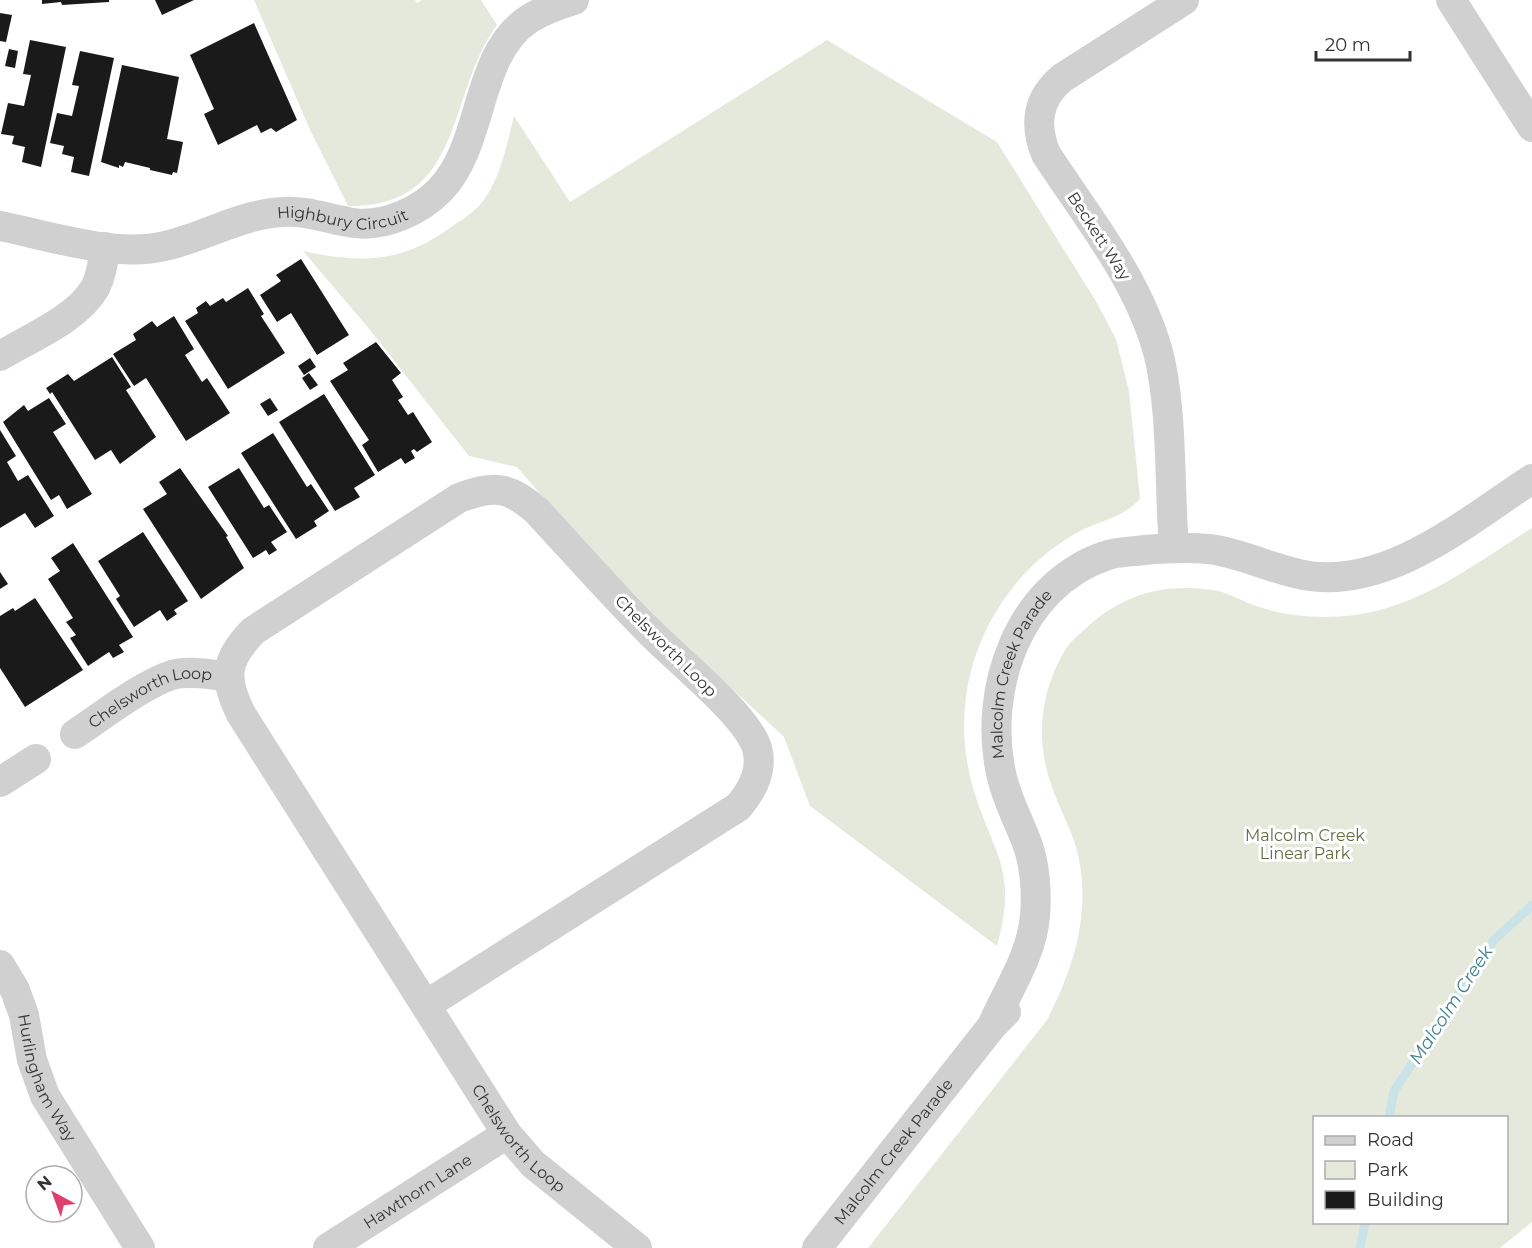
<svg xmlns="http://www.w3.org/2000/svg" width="1532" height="1248" font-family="Montserrat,sans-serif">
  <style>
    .green { fill: #e5e9dc; fill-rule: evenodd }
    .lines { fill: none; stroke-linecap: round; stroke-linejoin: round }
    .stream { stroke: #cae3e9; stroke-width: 9 }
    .building { fill: #1a1a1a }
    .street { stroke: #d0d0d0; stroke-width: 30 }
    .labels { text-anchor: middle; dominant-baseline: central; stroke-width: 6; stroke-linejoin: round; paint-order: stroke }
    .street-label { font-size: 16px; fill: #333; stroke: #fff }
    .park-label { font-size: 16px; fill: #5f6e41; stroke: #fff }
    .water-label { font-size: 18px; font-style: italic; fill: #407f8c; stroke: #fff }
  </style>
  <rect width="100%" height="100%" fill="#fff"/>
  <g class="green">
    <path d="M254,0H415L417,3L422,0H481L497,25C446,94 465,208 348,206L311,132Z"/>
    <path d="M827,40L997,142L1097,303L1116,339L1129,391L1140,499C1124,516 1105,520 1084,529C1058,542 1032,563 1014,586C969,642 953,715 972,784C992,855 1019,867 997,946L810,806L784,737L670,631L565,523L517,467L469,456L370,330L303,251C363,264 403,263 454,225C465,218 478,209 485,198C501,175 507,144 514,116L570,202Z"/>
    <path d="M1532,528V1222L1500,1248H868L1047,1020C1073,969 1090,917 1079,859C1073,829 1056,804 1048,775C1036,733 1042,689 1064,652C1069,643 1077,636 1085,629C1123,593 1167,582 1218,591C1231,594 1244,602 1256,606C1287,617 1322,619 1355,615C1422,606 1476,563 1532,528ZM1314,1118H1506V1222H1314Z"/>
  </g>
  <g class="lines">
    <g class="stream">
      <path d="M1389,1118L1394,1091L1494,940L1532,905"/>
      <path d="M1360,1248L1365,1222"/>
    </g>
  </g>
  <g class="building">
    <path d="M42,0H109V2L62,5L61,2L42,4Z"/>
    <path d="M155,0H194L162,15Z"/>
    <path d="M0,13L12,15L6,42L0,41Z"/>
    <path d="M254,23L297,120L276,132L271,128L261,133L257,125L218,145L204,114L214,109L190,55Z"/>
    <path d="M30,40L66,47L41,167L22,162L25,147L12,144L14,136L1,134L8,103L24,106L31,75L23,74Z"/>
    <path d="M9,49L18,51L15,68L5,66Z"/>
    <path d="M80,51L114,58L89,176L71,172L74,157L62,154L64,146L50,143L57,113L72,116L79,86L72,85Z"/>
    <path d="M122,65L179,77L167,139L183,142L177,173L173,172L172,175L150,170V168L125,162L123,167L119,165V168L101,162Z"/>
    <path d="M301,259L349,335L317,355L291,313L277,322L260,295L281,281L276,275Z"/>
    <path d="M248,288L264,314L261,316L285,353L228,389L185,321L198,313L196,308L206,301L210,306L223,298L226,302Z"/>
    <path d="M174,316L194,349L185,355L202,382L207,378L230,413L186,441L146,378L134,386L113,354L136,340L133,334L152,321L157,327Z"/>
    <path d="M376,342L401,373L392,380L403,397L398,400L408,415L413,412L432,442L417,452L414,449L411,451L415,458L405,464L401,458L378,472L362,445L369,440L330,381L348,370L343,363Z"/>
    <path d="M112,357L131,387L126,390L156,437L120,464L111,450L95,460L52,392L50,394L46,388L68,374L74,381Z"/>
    <path d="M310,358L316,367L304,375L298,366Z"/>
    <path d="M309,373L318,385L310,390L302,378Z"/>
    <path d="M324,394L375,475L354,488L360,497L335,511L279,422Z"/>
    <path d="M49,398L66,424L53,432L92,494L67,509L59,495L51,500L3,422L24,405L28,411Z"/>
    <path d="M270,398L278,410L268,416L260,404Z"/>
    <path d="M0,430L16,456L7,462L18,481L28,475L54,516L35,528L25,513L0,528Z"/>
    <path d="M273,433L307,487L311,484L329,511L314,521L317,526L296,539L241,453Z"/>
    <path d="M180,468L228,536L226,537L244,568L201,599L143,509L167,494L159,482Z"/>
    <path d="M239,468L264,508L269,505L287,532L271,542L277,550L269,555L266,550L253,558L208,487Z"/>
    <path d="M143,532L188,601L174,610L177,614L167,621L160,610L134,627L116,599L120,596L98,561Z"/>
    <path d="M73,543L133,637L119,645L124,652L113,658L109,652L88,666L70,638L76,635L66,622L73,618L48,579L60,571L51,558Z"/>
    <path d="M0,572L8,584L0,589Z"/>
    <path d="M35,598L83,670L25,707L0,668V616L13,608L15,611Z"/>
  </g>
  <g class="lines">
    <g class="street">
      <path d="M1451,0L1532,127"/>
      <path id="s1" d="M0,226C51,236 115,258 165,246C205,237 241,214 283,212C307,210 331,220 354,223C384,227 420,211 440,190C485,144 474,55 529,19C543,10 558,5 574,0"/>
      <path d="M0,356C30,338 77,319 95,288C102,275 103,261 105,247"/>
      <path d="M1174,548C1169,487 1173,409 1158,352C1138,279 1087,217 1046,154C1034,125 1037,99 1062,78L1184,0"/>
      <path id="s2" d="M75,734C101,717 143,684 172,675C190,670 210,675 228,676"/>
      <path d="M0,782L36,759"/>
      <path id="s3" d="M0,965L15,990L24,1015L32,1060L45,1096L140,1248"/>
      <path id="s4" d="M426,1005L738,807C752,791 763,770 757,748C746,714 676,659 649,631C610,592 574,551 537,511C509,486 494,485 459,498L253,631C225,660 223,678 241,714L507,1134L533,1164L637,1248"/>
      <path id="s5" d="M992,1026C1007,991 1032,955 1035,916C1037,893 1035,864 1027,843C1018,819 1006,798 1001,773C983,690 1018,586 1105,556C1117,551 1132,552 1144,550C1166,548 1187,547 1209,549C1243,553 1275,571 1309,576C1391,587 1467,521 1532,479"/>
      <path id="s6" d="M328,1248L507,1134"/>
      <path id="s7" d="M817,1248L992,1026L1006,1012"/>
    </g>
  </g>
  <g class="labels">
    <g class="street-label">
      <text stroke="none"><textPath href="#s1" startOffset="351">Highbury Circuit</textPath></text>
      <text transform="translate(1099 236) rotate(57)">Beckett Way</text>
      <text transform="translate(666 646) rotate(45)">Chelsworth Loop</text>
      <text stroke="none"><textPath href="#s5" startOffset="372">Malcolm Creek Parade</textPath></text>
      <text stroke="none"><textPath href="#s2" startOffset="86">Chelsworth Loop</textPath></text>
      <text stroke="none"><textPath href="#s3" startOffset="123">Hurlingham Way</textPath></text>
      <text stroke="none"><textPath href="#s4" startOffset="1689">Chelsworth Loop</textPath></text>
      <text stroke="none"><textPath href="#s7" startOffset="123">Malcolm Creek Parade</textPath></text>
      <text stroke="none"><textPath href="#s6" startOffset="106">Hawthorn Lane</textPath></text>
    </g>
    <g class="park-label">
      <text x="1305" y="835">Malcolm Creek<tspan x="1305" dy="18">Linear Park</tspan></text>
    </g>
    <g class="water-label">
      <text transform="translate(1451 1005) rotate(-57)">Malcolm Creek</text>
    </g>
  </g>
  <rect x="1313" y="1116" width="195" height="108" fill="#ffffff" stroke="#adadad" stroke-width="1.5"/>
  <rect x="1325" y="1136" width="30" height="9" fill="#d0d0d0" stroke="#adadad" stroke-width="1.5"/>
  <text x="1367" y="1146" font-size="18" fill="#333333">Road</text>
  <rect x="1325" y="1161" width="30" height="18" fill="#e5e9dc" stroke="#adadad" stroke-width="1.5"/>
  <text x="1367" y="1176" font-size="18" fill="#333333">Park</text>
  <rect x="1325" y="1191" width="30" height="18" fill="#1a1a1a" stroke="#adadad" stroke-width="1.5"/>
  <text x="1367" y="1206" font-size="18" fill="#333333">Building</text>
  <g transform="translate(54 1194) rotate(319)"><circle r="28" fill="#ffffff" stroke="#adadad" stroke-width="1.5"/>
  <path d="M0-4.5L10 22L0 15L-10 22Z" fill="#df3f6d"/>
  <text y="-9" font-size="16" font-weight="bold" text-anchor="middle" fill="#333333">N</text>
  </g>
  <path d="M1316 51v9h94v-9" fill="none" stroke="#333333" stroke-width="3"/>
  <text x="1325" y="51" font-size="18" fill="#333333" stroke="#ffffff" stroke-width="4.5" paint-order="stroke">20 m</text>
</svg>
